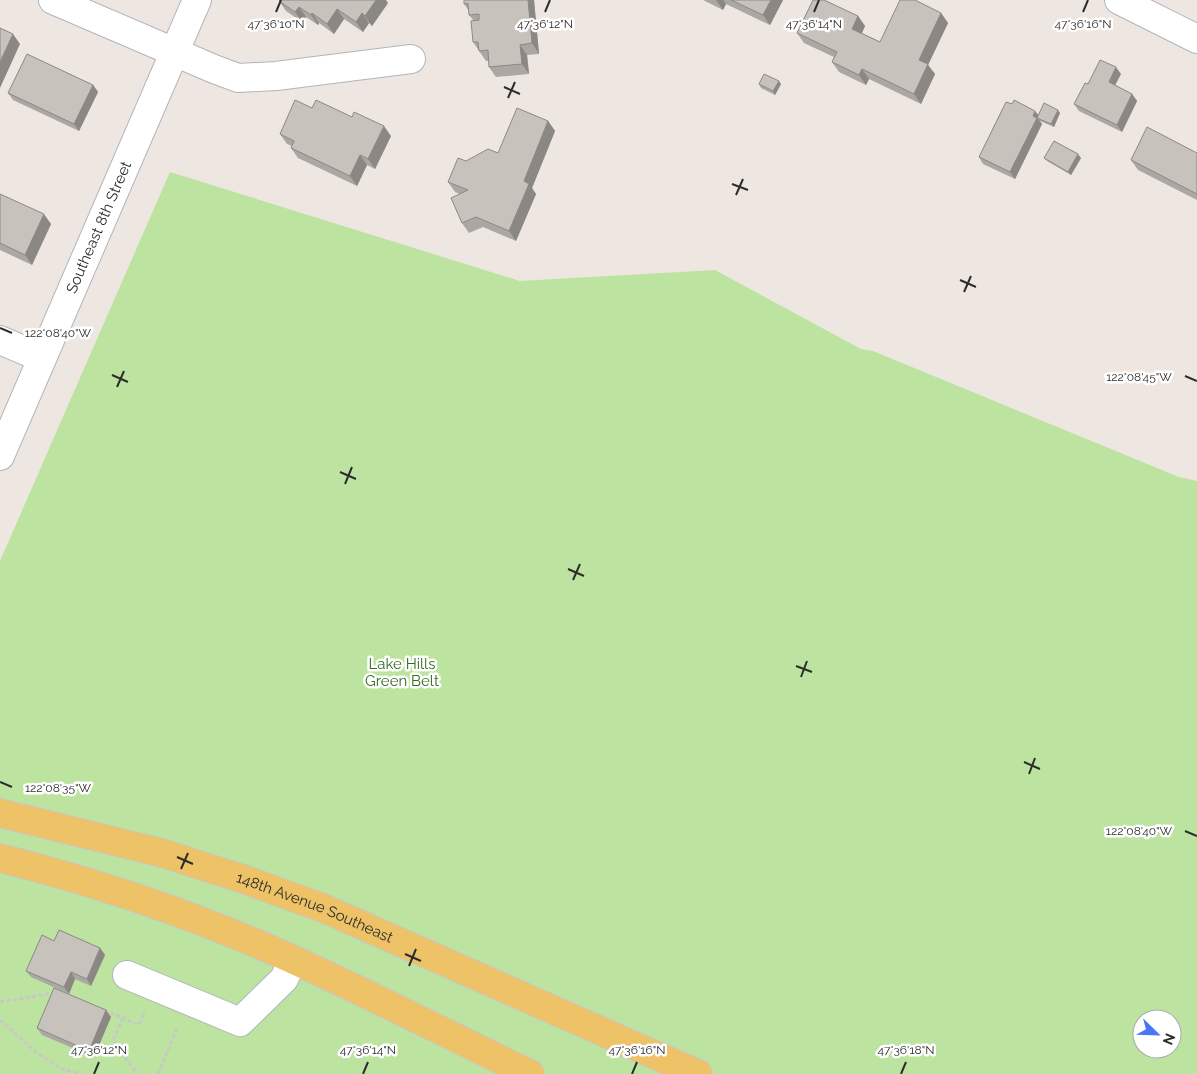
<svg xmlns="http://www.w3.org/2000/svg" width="1197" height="1074" font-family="Raleway,sans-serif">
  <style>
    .green { fill: #bce39f; fill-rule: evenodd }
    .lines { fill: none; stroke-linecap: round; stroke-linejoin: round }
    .minor-casing { stroke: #b1b4bd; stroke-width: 30 }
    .major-casing { stroke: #c8c8c8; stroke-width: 30 }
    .path { stroke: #c8c8c8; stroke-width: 3; stroke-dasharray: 4 2.5; stroke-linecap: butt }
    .minor { stroke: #fff; stroke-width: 28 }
    .major { stroke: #eec266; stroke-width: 28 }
    .wall { fill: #aba7a2 }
    .shaded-wall { fill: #8b8884 }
    .building { fill: #c7c2bc; stroke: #8b8884 }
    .ticks { fill: none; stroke: #2d2d2d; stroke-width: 2 }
    .labels { text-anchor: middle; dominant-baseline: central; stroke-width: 5; stroke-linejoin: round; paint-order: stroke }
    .street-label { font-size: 15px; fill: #2d2d2d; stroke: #fff }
    .park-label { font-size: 15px; fill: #346b1d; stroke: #fff }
    .ticks-label { font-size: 12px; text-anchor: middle; fill: #2d2d2d; stroke: #fff; stroke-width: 5; stroke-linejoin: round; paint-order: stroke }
  </style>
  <rect width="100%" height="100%" fill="#eee7e1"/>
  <path class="green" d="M170,172L520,281L715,270L861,349L873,351L1179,477L1197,481V1074H0V561ZM1142,1019H1172V1049H1142Z"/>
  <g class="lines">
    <defs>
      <g id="minor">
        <path d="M53,0L214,69L238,78L276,76L411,59"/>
        <path d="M1119,0L1197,39"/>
        <path d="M0,340L42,358"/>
        <path id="s1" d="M0,456L197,0"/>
        <path d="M127,975L240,1022L284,979L293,960"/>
      </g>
      <g id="major">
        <path id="s2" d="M0,813L162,853L243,879L323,908L698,1074"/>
        <path d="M0,858C100,883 200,917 294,960C373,996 451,1036 530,1074"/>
      </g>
    </defs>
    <use href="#minor" class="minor-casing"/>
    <use href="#major" class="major-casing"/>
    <g class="path">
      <path d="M0,1002L54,993"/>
      <path d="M104,1010L139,1025L145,1011"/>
      <path d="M123,1018L113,1040L137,1074"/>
      <path d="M0,1020L37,1053L62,1069L81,1074"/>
      <path d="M158,1074L178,1026"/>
    </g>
    <use href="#minor" class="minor"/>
    <use href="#major" class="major"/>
  </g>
  <g class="wall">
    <path d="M534,0L539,54L527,55L529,74L496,77L489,67V61H486L473,42L474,21L469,15V11L464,4Z"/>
    <path d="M703,0H783L770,25L726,4L723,10Z"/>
    <path d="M279,1L388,3L372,26L369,23L363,32L344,19L334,34L319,23L318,25L306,17L302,22L286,11Z"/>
    <path d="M941,13L948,23L928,65L935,74L921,104L869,79L866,85L839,72L832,62L834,57L804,43L797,33L858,16L865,26L862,33L880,42Z"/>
    <path d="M1121,74L1115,85L1132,94L1137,101L1122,132L1079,111L1074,104L1088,84Z"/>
    <path d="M759,84H781L775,95L761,88Z"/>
    <path d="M93,85L98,92L79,131L13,100L8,93Z"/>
    <path d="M1012,104L1038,115L1060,113L1054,127L1040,121L1042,124L1015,179L983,164L979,157Z"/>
    <path d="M312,108L391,136L375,169L367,165L357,186L298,158L291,148L292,146L287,144L280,134Z"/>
    <path d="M548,121L555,131L532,188L536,194L516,241L483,227L469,233L462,223L460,194L455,192L448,182L498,153Z"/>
    <path d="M1197,153V200L1138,170L1131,160Z"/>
    <path d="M1044,158H1081L1071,175L1047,161Z"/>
    <path d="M0,194L51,224L32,265L0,250Z"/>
    <path d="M54,941L100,948L105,955L91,986L75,979L69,994L31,977L26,971Z"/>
    <path d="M111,1017L94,1057L42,1035L37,1028Z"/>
  </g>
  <g class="shaded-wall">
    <path d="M376,0H386L388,3L372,26L365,16Z"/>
    <path d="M528,0H534L539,54L532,43Z"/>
    <path d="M716,0H723L726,4L723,10Z"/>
    <path d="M771,0H783L770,25L763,15Z"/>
    <path d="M299,7L306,17L302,22L295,12Z"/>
    <path d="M337,9L344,19L334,34L327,24Z"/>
    <path d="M312,13L319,23L318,25L311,15Z"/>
    <path d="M362,13L369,23L363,32L356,22Z"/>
    <path d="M941,13L948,23L928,65L935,74L921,104L914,94L919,60Z"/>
    <path d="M858,16L865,26L859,39L852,29Z"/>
    <path d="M13,34L20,44L0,88V62Z"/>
    <path d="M520,45L527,55L529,74L522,64Z"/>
    <path d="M1116,67L1121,74L1113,89L1109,82Z"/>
    <path d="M862,69L869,79L866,85L859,75Z"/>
    <path d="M779,81L781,84L775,95L773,91Z"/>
    <path d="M93,85L98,92L79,131L74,124Z"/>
    <path d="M1132,94L1137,101L1122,132L1117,125Z"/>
    <path d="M1058,110L1060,113L1054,127L1051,124Z"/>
    <path d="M1035,111L1040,117L1037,118L1042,124L1015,179L1010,172Z"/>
    <path d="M548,121L555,131L532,188L536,194L516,241L509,231L524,181Z"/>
    <path d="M384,126L391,136L375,169L368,159Z"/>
    <path d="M1078,154L1081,158L1071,175L1068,172Z"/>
    <path d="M360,155L367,165L357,186L350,176Z"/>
    <path d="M44,214L51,224L32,265L25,255Z"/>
    <path d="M100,948L105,955L91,986L87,979Z"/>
    <path d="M71,972L75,979L69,994L64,987Z"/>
    <path d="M106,1010L111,1017L94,1057L89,1051Z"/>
  </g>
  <g class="building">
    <path d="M280,0H376L365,16L362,13L356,22L337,9L327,24L312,13L311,15L299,7L295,12L279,1Z"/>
    <path d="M464,0H528L532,43L520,45L522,64L489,67L488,50L479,51L478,42H473L471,21L479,20V14L469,15L468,3L464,4Z"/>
    <path d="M731,0H771L763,15Z"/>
    <path d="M813,0H824L858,16L852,29L880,42L900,0H915L941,13L919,60L928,64L914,94L862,69L859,75L832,62L837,52L797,33Z"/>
    <path d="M0,28L13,34L0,62Z"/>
    <path d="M27,54L93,85L74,124L8,93Z"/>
    <path d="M1100,60L1116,67L1109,82L1132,94L1117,125L1074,104L1085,83L1088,84Z"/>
    <path d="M764,74L779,81L773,91L759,84Z"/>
    <path d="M295,100L312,108L316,100L352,117L354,112L384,126L368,159L360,155L350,176L291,148L294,141L280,134Z"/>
    <path d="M1014,100L1035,111L1033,116L1037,118L1010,172L979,157L1006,102L1012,104Z"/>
    <path d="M1044,103L1058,110L1051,124L1037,118Z"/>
    <path d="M517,108L548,121L524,181L529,184L509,231L476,217L462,223L451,198L468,190L448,182L458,158L466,161L488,149L498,153Z"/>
    <path d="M1147,127L1197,153V194L1131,160Z"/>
    <path d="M1054,141L1078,154L1068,172L1044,158Z"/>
    <path d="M0,194L44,214L25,255L0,243Z"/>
    <path d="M59,930L100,948L87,979L71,972L64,987L26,971L42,935L54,941Z"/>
    <path d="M54,988L106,1010L89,1051L37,1028Z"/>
  </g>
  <path class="ticks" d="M276,12L281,0M545,12L550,0M814,12L819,0M1083,12L1088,0M504,87L520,94M508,98L515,82M732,184L748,190M736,195L743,179M960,280L976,287M964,292L971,276M0,328L12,333M112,375L128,382M1185,376L1197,381M117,387L124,371M340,472L356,479M345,484L352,467M568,569L584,576M573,580L580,564M796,666L812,672M801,677L807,661M1024,762L1040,769M1029,774L1035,758M0,782L12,787M1185,831L1197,836M177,857L193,864M181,869L188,853M405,954L421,961M409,966L416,949M94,1074L99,1062M363,1074L368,1062M632,1074L637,1062M901,1074L906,1062"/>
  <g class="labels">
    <g class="street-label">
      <text stroke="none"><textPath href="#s1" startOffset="249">Southeast 8th Street</textPath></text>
      <text stroke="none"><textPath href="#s2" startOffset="329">148th Avenue Southeast</textPath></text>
    </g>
    <g class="park-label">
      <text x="402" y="664">Lake Hills<tspan x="402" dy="17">Green Belt</tspan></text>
    </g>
  </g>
  <g class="ticks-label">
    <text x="276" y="28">47°36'10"N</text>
    <text x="545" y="28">47°36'12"N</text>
    <text x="814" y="28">47°36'14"N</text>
    <text x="1083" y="28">47°36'16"N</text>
    <text x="58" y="337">122°08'40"W</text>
    <text x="1139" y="381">122°08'45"W</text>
    <text x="58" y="792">122°08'35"W</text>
    <text x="1139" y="835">122°08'40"W</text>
    <text x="99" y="1054">47°36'12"N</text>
    <text x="368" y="1054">47°36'14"N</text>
    <text x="637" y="1054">47°36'16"N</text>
    <text x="906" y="1054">47°36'18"N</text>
  </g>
  <g transform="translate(1157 1034) rotate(113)"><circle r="24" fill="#ffffff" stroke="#ababab"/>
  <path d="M0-4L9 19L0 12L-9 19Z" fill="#4777f5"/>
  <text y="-8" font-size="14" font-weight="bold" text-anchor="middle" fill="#2d2d2d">N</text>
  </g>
</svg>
